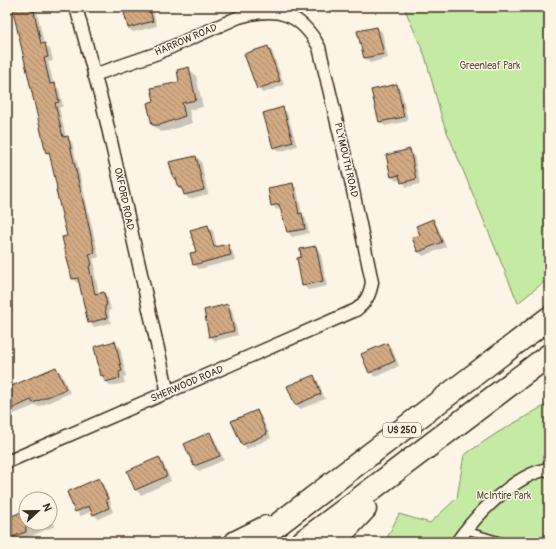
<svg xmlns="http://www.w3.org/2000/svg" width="556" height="549" font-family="Pangolin,sans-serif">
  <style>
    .park { fill: #c5eaa4; stroke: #808a61 }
    .shadow { fill: #0003 }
    .building { fill: url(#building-back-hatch); stroke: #3b2a1e }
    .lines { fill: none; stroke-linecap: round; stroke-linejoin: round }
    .lane-casing { stroke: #3b2a1e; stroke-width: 9 }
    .street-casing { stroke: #3b2a1e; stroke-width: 15 }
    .highway-casing { stroke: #3b2a1e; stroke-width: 25 }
    .lane { stroke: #fcf5e5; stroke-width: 6 }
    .street { stroke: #fcf5e5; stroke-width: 12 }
    .highway { stroke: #fcf5e5; stroke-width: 22 }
    .labels { text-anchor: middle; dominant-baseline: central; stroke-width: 3; stroke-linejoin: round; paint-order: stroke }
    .shield { fill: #fcf5e5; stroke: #75675a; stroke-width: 1 }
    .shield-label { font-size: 9px; font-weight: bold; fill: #3b2a1e }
    .street-label { font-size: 10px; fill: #3b2a1e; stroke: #fcf5e5 }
    .park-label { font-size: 10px; fill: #575039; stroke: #fcf5e5 }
  </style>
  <defs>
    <pattern id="building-back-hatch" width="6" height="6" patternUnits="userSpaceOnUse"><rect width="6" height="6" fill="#d2aa84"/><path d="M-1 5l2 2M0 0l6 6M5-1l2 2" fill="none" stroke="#ac8b6b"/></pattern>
  </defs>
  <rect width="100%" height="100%" fill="#fcf5e5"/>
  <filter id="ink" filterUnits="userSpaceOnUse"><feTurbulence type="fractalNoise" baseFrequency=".025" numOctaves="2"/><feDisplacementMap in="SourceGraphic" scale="8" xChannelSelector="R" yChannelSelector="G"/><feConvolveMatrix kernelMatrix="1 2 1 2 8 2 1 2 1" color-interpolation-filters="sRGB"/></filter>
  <g filter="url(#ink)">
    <g class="park">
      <path d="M404,7H549V278L518,303L443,122L425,56Z"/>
      <path d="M549,403V542H385L399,514L430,523L457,498L464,455L497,433Z"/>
    </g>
    <g class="shadow">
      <path d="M13,7H36L44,44L50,49L53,61L48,62L54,85L59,89L63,106L59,108L66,137L72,142L99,257L93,259L96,270H94L99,295L104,293L108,298L111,310H109V315L111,323L94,327L89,322L80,283H77L73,279L68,237L58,190L51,155L47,152Z"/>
      <path d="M129,7H152L157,26L133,32L128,28Z"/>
      <path d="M377,28L382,32L388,58L370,63L365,58L358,32Z"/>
      <path d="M268,47L272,51L284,85L263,93L258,89L245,55Z"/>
      <path d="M189,69L196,76L203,107L189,110L192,123L168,131L160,132L153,125L155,102L180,82Z"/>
      <path d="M396,85L401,90L408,121L385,126L380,122L372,90Z"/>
      <path d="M282,108L287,113L297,146L279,152L274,147Z"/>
      <path d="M409,150L414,155L420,184L407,187L401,180L396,181L392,177Z"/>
      <path d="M196,157L201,161L208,194L189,199L179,188L178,182L174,178Z"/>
      <path d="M293,184L297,189L302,214L306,219L309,233L292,237L288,232L281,209L277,210L272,205Z"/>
      <path d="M432,220L437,225L446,247L423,256L419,252L414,239L421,236Z"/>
      <path d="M208,226L213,231L217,248L227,245L232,250L235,260L199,269L194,264L197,252Z"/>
      <path d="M315,247L320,251L327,286L308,290L303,285L302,258Z"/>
      <path d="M7,289L13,311L7,313Z"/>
      <path d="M228,305L232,310L238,335L215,341L210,336Z"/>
      <path d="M115,343L120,347L126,376L123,377L125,383L110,386L102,375Z"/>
      <path d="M387,344L392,349L399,366L375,377L370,372Z"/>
      <path d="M56,368L61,373L70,393L38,407L36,405L9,416L10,419L7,420V396Z"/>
      <path d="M313,376L318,381L325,399L300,409L296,405Z"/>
      <path d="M257,411L261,416L271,438L247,449L243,444Z"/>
      <path d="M210,433L214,438L224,460L199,471L194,466L186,445Z"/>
      <path d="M159,458L163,463L171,481L141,495L136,490L128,471Z"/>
      <path d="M99,479L103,484L111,503L110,504L113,512L98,519L92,511L81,516L76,511Z"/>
      <path d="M26,508V523H50V513L55,526L17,542H7V520Z"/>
    </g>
    <g class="building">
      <path d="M12,7H33L41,44L45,43L48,57L44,58L50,84L55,83L59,102L55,103L63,137L68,136L95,253L89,254L92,265L89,266L95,294L104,292L107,305L105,306V310L107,318L88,323L78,278L72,279L62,237L67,236L56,190L57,189L56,183L49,152L46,153Z"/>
      <path d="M128,7H149L153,21L128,28L124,12L129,11Z"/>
      <path d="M377,27L384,54L364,58L357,31Z"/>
      <path d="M268,46L280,81L257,89L244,54Z"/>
      <path d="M189,67L196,100L182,103L185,116L160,125H152L147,103L154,101L151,88L179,82L177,70Z"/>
      <path d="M397,84L404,117L379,122L371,90Z"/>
      <path d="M283,107L293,142L273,148L263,113Z"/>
      <path d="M410,149L416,179L401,183L399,175L391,177L386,155Z"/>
      <path d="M196,156L204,190L184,195L182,187L179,188L176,178L174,179L169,162Z"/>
      <path d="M293,183L299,214L302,213L305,229L287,232L279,204L271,206L268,188Z"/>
      <path d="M433,219L442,242L418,252L412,238L420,235L416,226Z"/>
      <path d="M208,225L214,247L228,244L231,255L193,265L190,253L196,252L190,230Z"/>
      <path d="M316,246L323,281L302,286L297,258L301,257L300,249Z"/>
      <path d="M228,304L234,331L209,337L204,310Z"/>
      <path d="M115,341L122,371L119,372L120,378L105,382L103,375L101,376L94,347Z"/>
      <path d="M387,343L395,361L369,373L361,354Z"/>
      <path d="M56,367L66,389L33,403L31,400L7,411V388Z"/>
      <path d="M314,375L321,394L295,405L287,386Z"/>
      <path d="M257,410L267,434L242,445L231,421Z"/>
      <path d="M210,432L220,456L194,466L184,444Z"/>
      <path d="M159,457L167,476L135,490L127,471Z"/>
      <path d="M99,478L108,499H106L109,508L93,515L89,506L75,512L67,492Z"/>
      <path d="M26,510V532L12,537L7,524V518Z"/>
    </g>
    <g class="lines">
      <defs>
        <path id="lane" d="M465,530L505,542"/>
        <g id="street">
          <path d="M76,7L103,106L168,393"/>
          <path d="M7,462L356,310C366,302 370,295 372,282L351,181L319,47C300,12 276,6 239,17L158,53L94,75"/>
          <path d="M457,542C476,515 515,474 549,469"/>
        </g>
        <g id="highway">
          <path d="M236,542L266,527"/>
          <path d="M255,542L549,318"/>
          <path d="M302,542L549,355"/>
          <path d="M334,542L365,509"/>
        </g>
      </defs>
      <use href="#lane" class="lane-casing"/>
      <use href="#street" class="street-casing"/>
      <use href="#highway" class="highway-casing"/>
      <use href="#lane" class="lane"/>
      <use href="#street" class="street"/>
      <use href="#highway" class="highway"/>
    </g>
  </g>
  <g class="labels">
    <rect class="shield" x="383" y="423" width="38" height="14" rx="3"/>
    <g class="shield-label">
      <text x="402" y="430">US 250</text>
    </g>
    <g class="street-label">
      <text transform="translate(186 40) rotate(-23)">HARROW ROAD</text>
      <text transform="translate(346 160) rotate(77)">PLYMOUTH ROAD</text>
      <text transform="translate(124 199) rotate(78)">OXFORD ROAD</text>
      <text transform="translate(187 384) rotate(-23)">SHERWOOD ROAD</text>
    </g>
    <g class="park-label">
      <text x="490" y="66">Greenleaf Park</text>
      <text x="504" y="496">McIntire Park</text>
    </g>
  </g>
  <rect width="556" height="549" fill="none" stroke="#fcf5e5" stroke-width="24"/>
  <rect x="12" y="12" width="532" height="525" fill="none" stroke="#3b2a1e" stroke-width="1.5" filter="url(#ink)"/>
  <g transform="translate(38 511) rotate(68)"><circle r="19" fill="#fcf5e5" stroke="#afa495"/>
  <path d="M0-3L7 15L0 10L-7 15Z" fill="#3b2a1e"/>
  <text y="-6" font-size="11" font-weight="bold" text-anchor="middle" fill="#3b2a1e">N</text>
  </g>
</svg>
